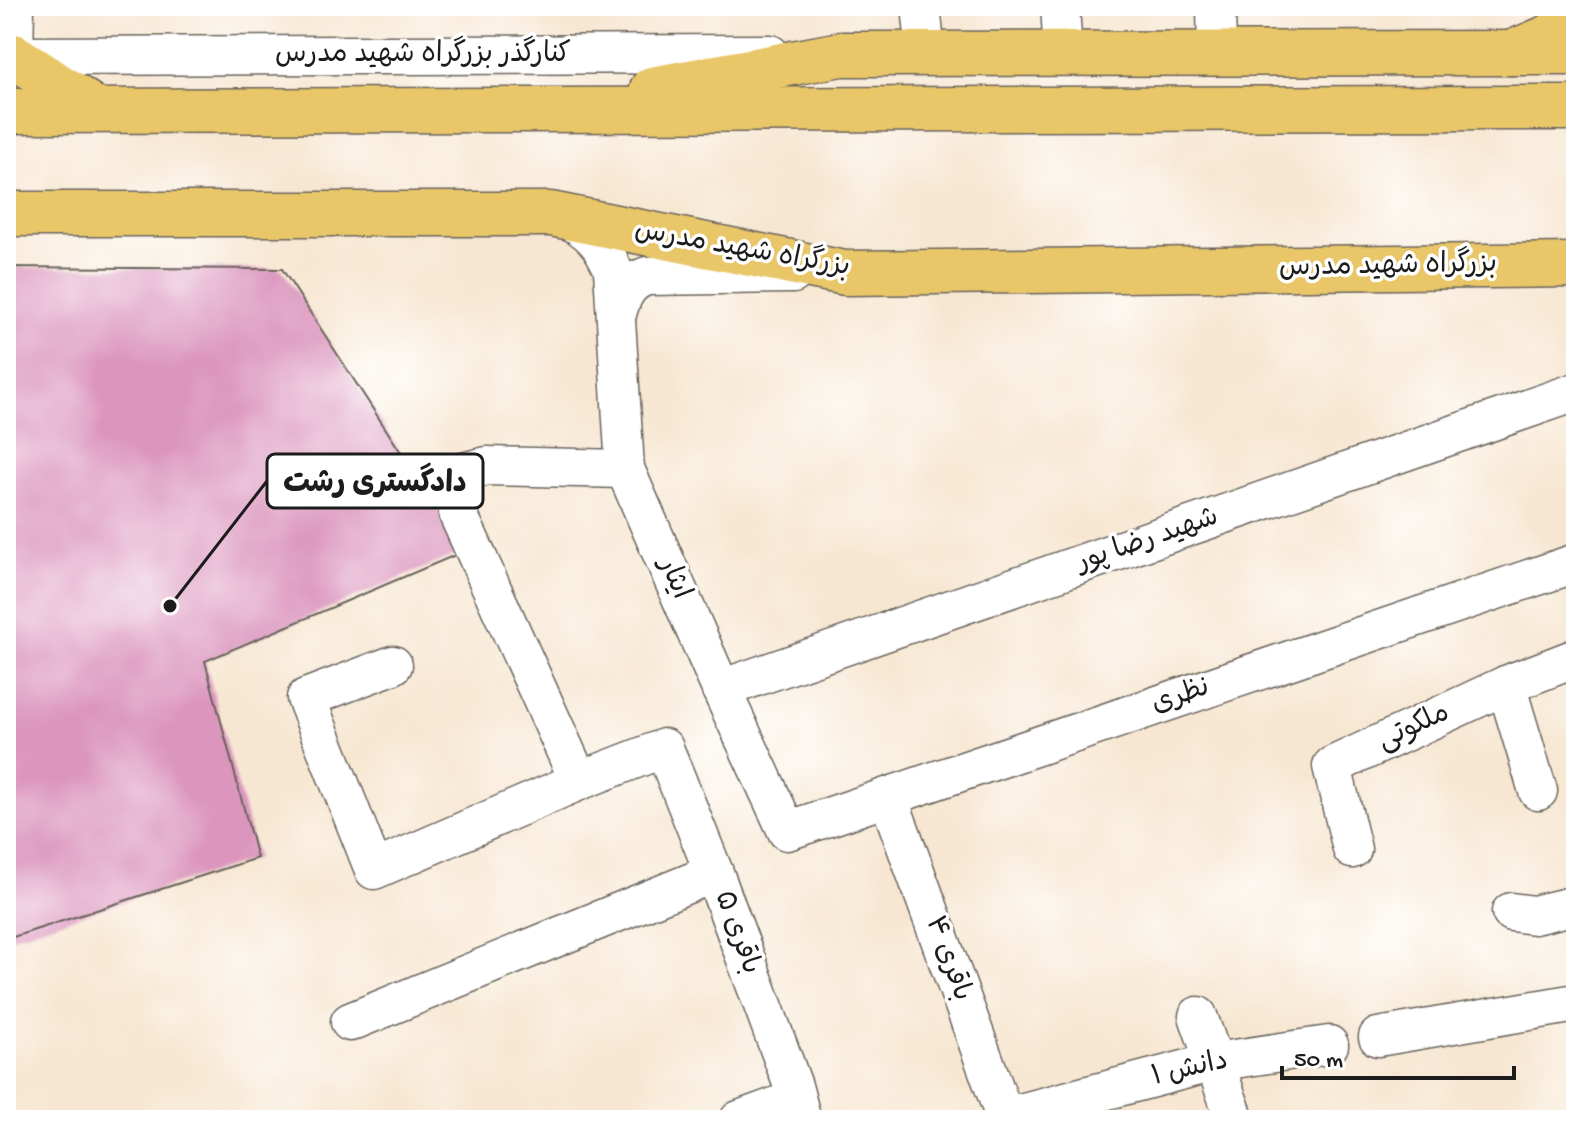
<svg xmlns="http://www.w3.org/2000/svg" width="1582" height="1126" font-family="'Gochi Hand','Playpen Sans Arabic',sans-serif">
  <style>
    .building { fill: #dc96be }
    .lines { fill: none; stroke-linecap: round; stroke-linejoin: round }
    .minor-casing { stroke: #69635c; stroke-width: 41 }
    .major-casing { stroke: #69635c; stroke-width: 47 }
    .highway-casing { stroke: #69635c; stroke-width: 47 }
    .minor { stroke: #fff; stroke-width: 38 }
    .major { stroke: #e9c769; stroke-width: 44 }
    .highway { stroke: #e9c769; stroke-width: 44 }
    .labels { text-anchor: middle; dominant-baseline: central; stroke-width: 7; stroke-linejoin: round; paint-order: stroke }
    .street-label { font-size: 28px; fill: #1c1c1c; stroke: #fff }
    .leader { fill: none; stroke: #1c1c1c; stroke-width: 3 }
    .callout-dot { fill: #1c1c1c; stroke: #fff; stroke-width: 3 }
    .callout { fill: #fff; stroke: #1c1c1c; stroke-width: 3 }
    .callout-label { font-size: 30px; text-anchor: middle; font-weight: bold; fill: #1c1c1c }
  </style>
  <rect width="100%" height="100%" fill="#fff"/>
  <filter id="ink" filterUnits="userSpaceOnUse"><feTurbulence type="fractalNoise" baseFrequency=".0125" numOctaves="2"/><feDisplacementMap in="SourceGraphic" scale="16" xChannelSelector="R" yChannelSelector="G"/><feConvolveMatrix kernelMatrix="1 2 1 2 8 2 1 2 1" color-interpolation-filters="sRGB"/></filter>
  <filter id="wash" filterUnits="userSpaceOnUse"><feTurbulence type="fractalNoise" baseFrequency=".006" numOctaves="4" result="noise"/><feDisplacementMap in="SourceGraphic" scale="32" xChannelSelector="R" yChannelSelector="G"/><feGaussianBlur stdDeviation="1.8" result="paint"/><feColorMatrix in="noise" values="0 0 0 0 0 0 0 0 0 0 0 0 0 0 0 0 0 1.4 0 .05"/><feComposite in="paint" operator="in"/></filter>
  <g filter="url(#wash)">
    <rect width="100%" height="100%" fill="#f7e7d2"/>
    <g id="blocks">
      <path class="building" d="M6,267L282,269L465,551L205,661L257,858L13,937L6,928Z"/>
    </g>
  </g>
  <g filter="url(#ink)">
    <use href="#blocks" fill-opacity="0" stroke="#69635c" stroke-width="2"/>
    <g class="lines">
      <defs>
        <g id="minor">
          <path d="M921,6L926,54"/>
          <path d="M1060,6L1063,54"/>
          <path d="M1216,6L1217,53"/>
          <path d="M6,56L770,54"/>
          <path d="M14,56L15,6"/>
          <path d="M564,217C590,230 603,244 613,270L625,469L721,689L787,831L1576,563"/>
          <path d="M617,314C622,295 628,282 647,276L793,274"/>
          <path d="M393,665L306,698L374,870L579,781L664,748L714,873L793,1086L802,1120"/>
          <path d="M1506,685L1538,791"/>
          <path d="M721,689L1576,392"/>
          <path d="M579,781L458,514V490L467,471L487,466L625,469"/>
          <path d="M888,797L1006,1120"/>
          <path d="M1352,849L1332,766L1506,685L1576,658"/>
          <path d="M1511,912L1534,915L1576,905"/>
          <path d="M1198,1016L1235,1120"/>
          <path d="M350,1022L714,873"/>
          <path d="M1378,1037L1576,1003"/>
          <path d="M1005,1117L1214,1062L1329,1045"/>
          <path d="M739,1120L796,1099"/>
        </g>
        <g id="major">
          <path d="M1511,53L1549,37L1576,21"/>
          <path d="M6,61L14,56L96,110"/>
        </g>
        <g id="highway">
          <path d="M652,89L841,54L1576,53"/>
          <path d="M6,111L1576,108"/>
          <path d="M6,214H551L845,273L1576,265"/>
        </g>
      </defs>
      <use href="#minor" class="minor-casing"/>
      <use href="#major" class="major-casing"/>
      <use href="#highway" class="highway-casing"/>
      <use href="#minor" class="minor"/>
      <use href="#major" class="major"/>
      <use href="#highway" class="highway"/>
    </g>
  </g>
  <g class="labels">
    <g class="street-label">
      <text x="423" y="55">کنارگذر بزرگراه شهید مدرس</text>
      <text transform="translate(742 250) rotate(10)">بزرگراه شهید مدرس</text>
      <text transform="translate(1388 267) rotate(-1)">بزرگراه شهید مدرس</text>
      <text transform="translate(1148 541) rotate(-19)">شهید رضا پور</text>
      <text transform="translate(673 579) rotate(67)">ایثار</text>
      <text transform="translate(1181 697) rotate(-19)">نظری</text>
      <text transform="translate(1414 728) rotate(-25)">ملکوتی</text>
      <text transform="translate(736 933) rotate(70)">باقری ۵</text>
      <text transform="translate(947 959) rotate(70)">باقری ۴</text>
      <text transform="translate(1190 1070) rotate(-13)">دانش ۱</text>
    </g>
  </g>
  <path class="leader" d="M170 606L267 481"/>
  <circle class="callout-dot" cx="170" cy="606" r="8"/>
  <rect class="callout" x="267" y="454" width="216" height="54" rx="8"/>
  <g class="callout-label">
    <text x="375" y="491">دادگستری رشت</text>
  </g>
  <rect width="1582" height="1126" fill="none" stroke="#fff" stroke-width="32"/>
  <path d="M1282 1066v12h232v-12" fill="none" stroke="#1c1c1c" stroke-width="4"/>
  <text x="1294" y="1066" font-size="24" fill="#1c1c1c" stroke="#ffffff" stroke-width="6" paint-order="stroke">50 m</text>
</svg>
